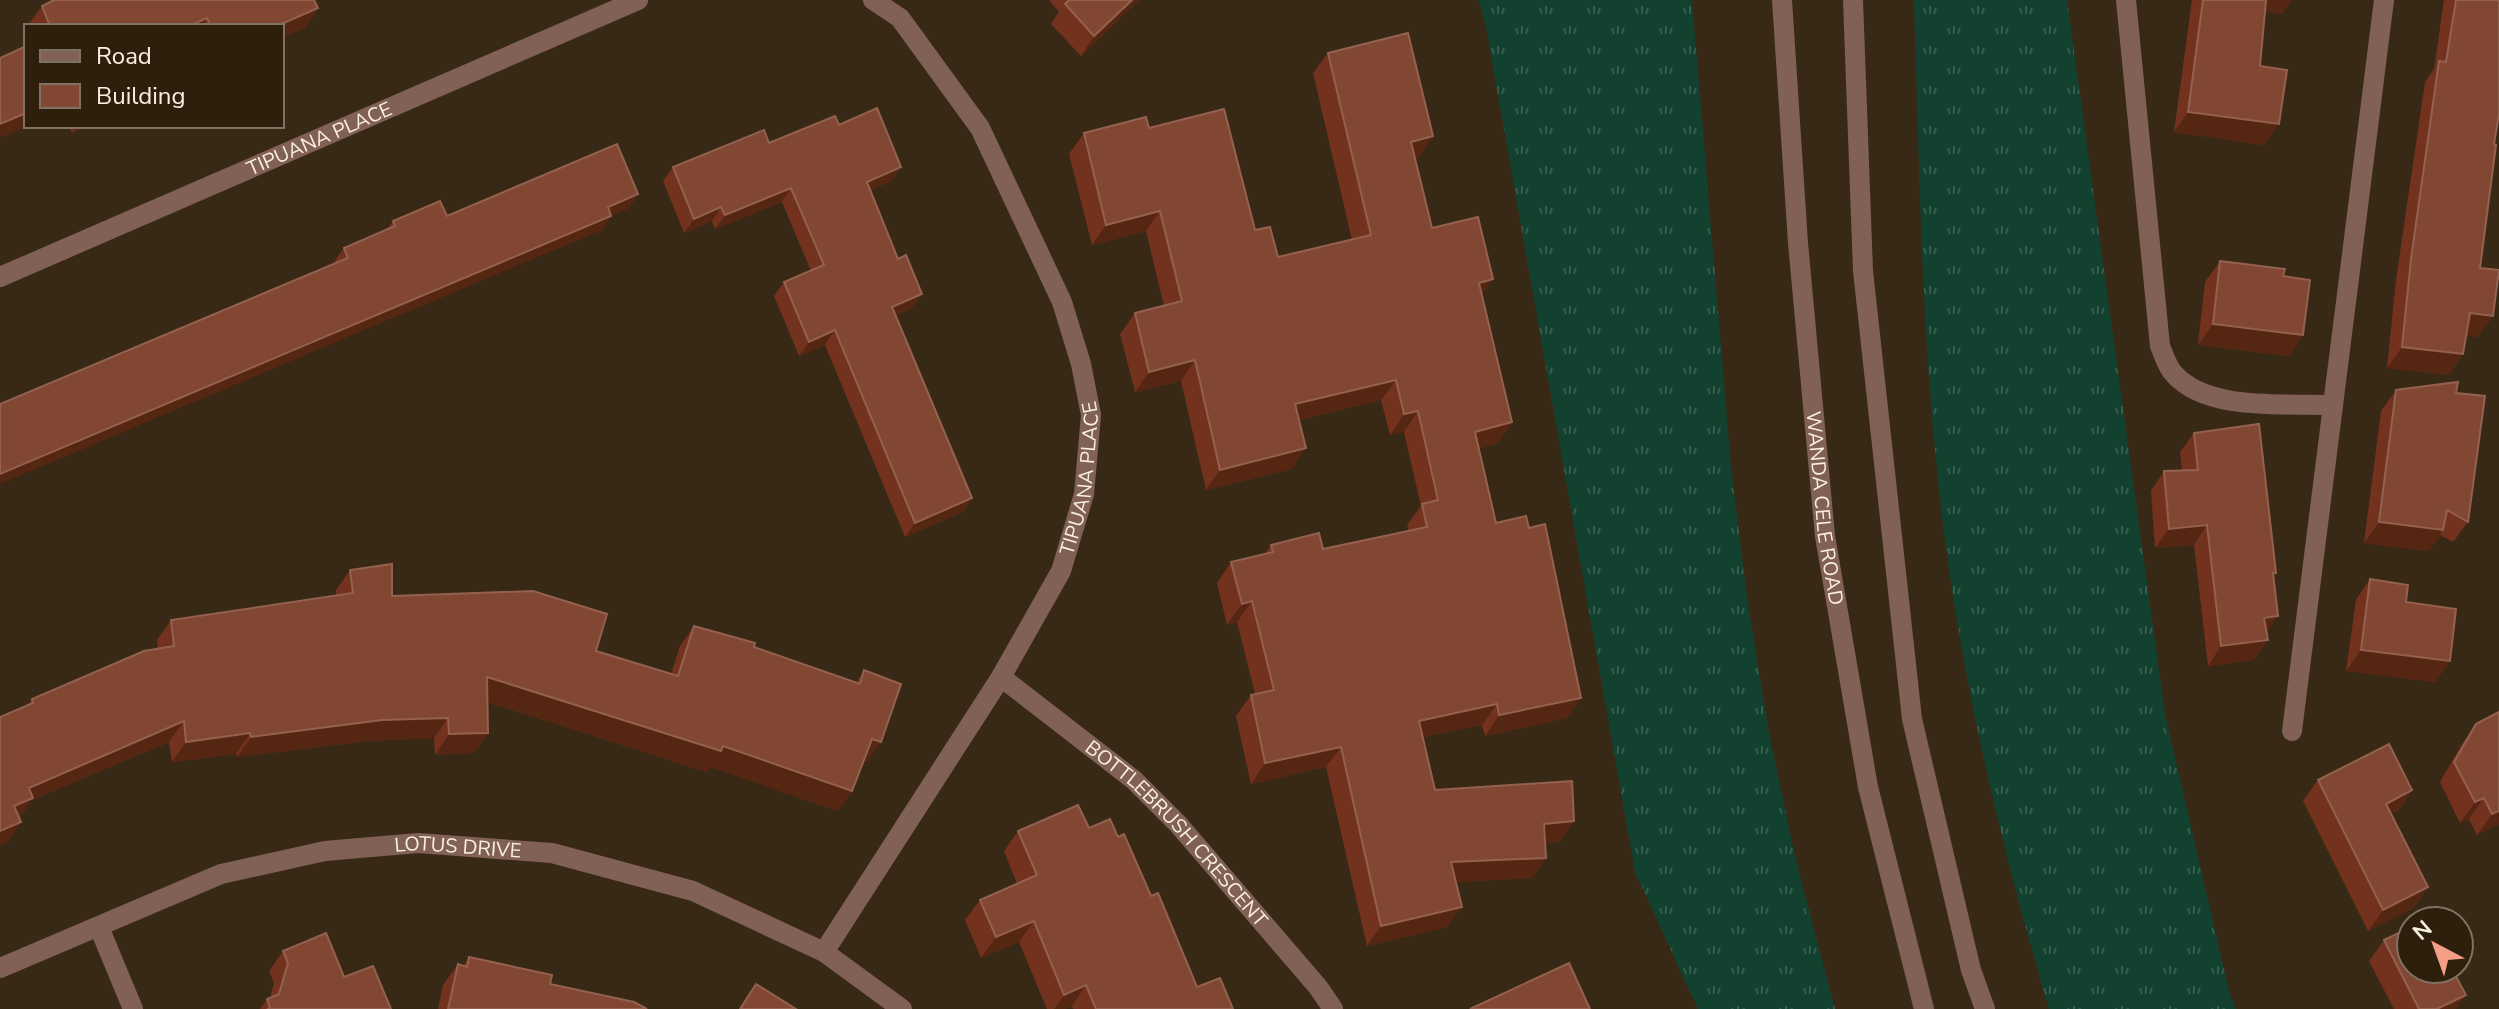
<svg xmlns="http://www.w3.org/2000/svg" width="2499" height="1009" font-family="'Nunito Sans',sans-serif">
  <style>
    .grass { fill: url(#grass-tufts) }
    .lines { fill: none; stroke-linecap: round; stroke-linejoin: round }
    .minor { stroke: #816056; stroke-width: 20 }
    .tertiary { stroke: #816056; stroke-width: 20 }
    .wall { fill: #72321e }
    .shaded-wall { fill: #552612 }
    .building { fill: #814733; stroke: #94614f; stroke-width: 2 }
    .labels { text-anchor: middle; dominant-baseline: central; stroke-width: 6; stroke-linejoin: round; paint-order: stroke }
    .street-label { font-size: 20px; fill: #f9efe3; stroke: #2d1f0c }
  </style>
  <defs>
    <pattern id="grass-tufts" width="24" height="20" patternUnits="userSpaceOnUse" patternTransform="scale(2)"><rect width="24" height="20" fill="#13412f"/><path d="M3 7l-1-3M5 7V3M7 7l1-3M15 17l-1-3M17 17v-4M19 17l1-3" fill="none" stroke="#365d4d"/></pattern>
  </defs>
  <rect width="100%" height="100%" fill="#382916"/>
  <g class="grass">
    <path d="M1479,0H1692L1731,467L1747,598L1768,728L1795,857L1835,1009H1698L1635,872L1486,27Z"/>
    <path d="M1914,0H2067L2165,714L2230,995L2236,1009H2049C1997,833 1955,653 1937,471C1921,314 1919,157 1914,0Z"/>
  </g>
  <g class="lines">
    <g class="minor">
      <path d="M2126,0L2160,346C2164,355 2167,367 2174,374C2208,412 2285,403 2333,405"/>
      <path id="s1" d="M0,277L638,0"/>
      <path id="s2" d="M1001,677L1134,780L1178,824L1318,987L1333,1009"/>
      <path d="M2292,731L2384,0"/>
      <path d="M99,927L133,1009"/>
      <path id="s3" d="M824,952L1001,677L1061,571L1084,494L1091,415L1081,364L1062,302L980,128L900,18L873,0"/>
    </g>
    <g class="tertiary">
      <path id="s4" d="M1782,0L1798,243L1825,536L1868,787L1924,1009"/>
      <path d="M1853,0L1863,271L1912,719L1971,970L1985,1009"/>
      <path id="s5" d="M0,968L221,874L325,851L418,843L552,853L693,891L824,952L902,1009"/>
    </g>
  </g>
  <g class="wall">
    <path d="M1049,0H1139L1081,56L1051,24L1059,12Z"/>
    <path d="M2192,0H2292L2282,14L2265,11L2260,66L2264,145L2174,132Z"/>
    <path d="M2444,0H2499L2494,144L2480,268L2493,316L2478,337L2466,335L2463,354L2448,375L2387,368L2396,280L2425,82L2434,69Z"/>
    <path d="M42,6L318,8L304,29L282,26H27Z"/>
    <path d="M1328,53L1419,157L1415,158L1432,228L1482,294L1512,422L1498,443L1479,448L1496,523L1567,718L1485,736L1482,725L1423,737L1435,790L1574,821L1559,842L1545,843L1546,858L1532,878L1456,882L1447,927L1367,946L1326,767L1251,784L1236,716L1251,695L1255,694L1237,622L1227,625L1217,583L1231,562L1265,554L1271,545L1323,549L1409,531L1407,525L1421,506L1404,432L1390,435L1381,400L1299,420L1292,469L1206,490L1181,381L1135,392L1120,334L1135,313L1164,306L1146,231L1092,245L1069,154L1084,133L1149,128L1255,230L1278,257L1352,240L1313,73Z"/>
    <path d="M839,125L901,167L891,181L870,190L912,308L896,315L972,498L963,512L905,537L825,345L799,356L774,296L784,282L811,271L782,202L715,229L712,221L684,233L663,181L673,167Z"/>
    <path d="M69,126H87L72,133Z"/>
    <path d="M638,194L629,208L611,215L602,230L335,263L334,262L344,248L387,229L393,221Z"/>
    <path d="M2220,261L2303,335L2289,356L2198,345L2205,282Z"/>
    <path d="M2396,390L2456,393L2468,522L2453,542L2440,535L2429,551L2364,543L2381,411Z"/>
    <path d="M2194,433L2274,577L2266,632L2268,640L2254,660L2208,666L2194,545L2155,548L2151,491L2164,471L2182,470L2180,452Z"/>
    <path d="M350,570L392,596L596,651L671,674L680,646L694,626L856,683L864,670L867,762L863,761L838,811L711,767L707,772L488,702V733L474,753L435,755L434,738L368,741L237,757L236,754L172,762L169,742L32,800L19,818L21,822L7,842L27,706L32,699L158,649L157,640L171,620L336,595V590Z"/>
    <path d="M2370,579L2406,602L2450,661L2435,682L2346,671L2356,600Z"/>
    <path d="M2476,724L2499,824L2477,835L2469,819L2460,823L2440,782L2462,744Z"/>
    <path d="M2318,780L2412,790L2398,811L2391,814L2428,887L2413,908L2368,931L2303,801Z"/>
    <path d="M1089,828L1118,837L1151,896L1197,987L1233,1009H1073L1072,1006L1065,1009H1047L1019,942L981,958L965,920L980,900L1017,884L1004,851L1018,831Z"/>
    <path d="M2384,940L2456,1009H2394L2369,961Z"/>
    <path d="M283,951L344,977L391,1009H260L267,999L270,998L274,983L269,971Z"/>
    <path d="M469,957L550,984L647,1009H438L443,985L458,964L463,966Z"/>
  </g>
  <g class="shaded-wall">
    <path d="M1132,0H1139L1081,56L1094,36Z"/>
    <path d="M2259,0H2292L2282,14L2252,10Z"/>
    <path d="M318,8L304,29L282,38V26H277Z"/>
    <path d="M207,18L202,26H189Z"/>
    <path d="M2188,112L2279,124L2264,145L2174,132Z"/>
    <path d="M26,113V126H30L0,138V124Z"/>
    <path d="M76,126H87L72,133Z"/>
    <path d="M1433,136L1419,157L1397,162L1411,142Z"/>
    <path d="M901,167L891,181L857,196L867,182Z"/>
    <path d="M791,188L782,202L715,229L725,215Z"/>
    <path d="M638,194L629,208L598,221L608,207Z"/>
    <path d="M721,207L712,221L684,233L694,219Z"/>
    <path d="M1160,211L1146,231L1092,245L1106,225Z"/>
    <path d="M611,216L602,230L0,484V474Z"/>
    <path d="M1493,279L1478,300L1479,283Z"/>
    <path d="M922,294L912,308L882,321L892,307Z"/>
    <path d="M2470,313L2493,316L2478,337L2455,334Z"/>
    <path d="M2213,324L2303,335L2289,356L2198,345Z"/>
    <path d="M835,330L825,345L799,356L809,342Z"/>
    <path d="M2402,347L2463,354L2448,375L2387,368Z"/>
    <path d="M1195,360L1181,381L1135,392L1149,372Z"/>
    <path d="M1396,380L1381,400L1281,424L1295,404Z"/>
    <path d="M1418,411L1404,432L1390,435L1404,414Z"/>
    <path d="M1512,422L1498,443L1461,452L1475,432Z"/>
    <path d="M1306,448L1292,469L1206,490L1220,470Z"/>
    <path d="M972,498L963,512L905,537L915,523Z"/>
    <path d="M2379,522L2443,530L2429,551L2364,543Z"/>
    <path d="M2207,525L2194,545L2155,548L2169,529Z"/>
    <path d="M1252,601L1237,622L1227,625L1242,604Z"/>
    <path d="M2278,616L2264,635V618Z"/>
    <path d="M2268,640L2254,660L2208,666L2221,646Z"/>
    <path d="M2361,650L2450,661L2435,682L2346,671Z"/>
    <path d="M487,677L723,746L852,791L838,811L711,767L707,772L473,697Z"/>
    <path d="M1581,698L1567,718L1485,736L1499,715Z"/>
    <path d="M1497,704L1482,725L1405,741L1419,721Z"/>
    <path d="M448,718L434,738L368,741L237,757L251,737L382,720Z"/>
    <path d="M184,721L169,742L32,800L19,819L14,806L29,788Z"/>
    <path d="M250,733L236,754L172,762L186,742Z"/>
    <path d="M488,733L474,753L435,755L449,734Z"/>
    <path d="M872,739L881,742L867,762L857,759Z"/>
    <path d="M1341,747L1326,767L1251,784L1265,763Z"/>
    <path d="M2412,790L2398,811L2371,824L2386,804Z"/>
    <path d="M2484,798L2469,819L2460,823L2475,802Z"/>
    <path d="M2499,811V824L2477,835L2492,814Z"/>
    <path d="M1574,821L1559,842L1530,844L1544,824Z"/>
    <path d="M21,822L7,842L0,845V831Z"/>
    <path d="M1546,858L1532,878L1437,883L1451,862Z"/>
    <path d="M2428,887L2413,908L2368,931L2383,910Z"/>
    <path d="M1462,907L1447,927L1367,946L1381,926Z"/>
    <path d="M1034,921L1019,942L981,958L996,937Z"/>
    <path d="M1086,985L1072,1006L1065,1009H1054L1064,995Z"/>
    <path d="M2466,995L2456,1009H2437Z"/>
  </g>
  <g class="building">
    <path d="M54,0H314L318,8L277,26H211L207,18L189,26H50L42,6Z"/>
    <path d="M1069,0H1132L1094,36L1065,4Z"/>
    <path d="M2203,0H2266L2260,66L2287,70L2279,124L2188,112Z"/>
    <path d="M2456,0H2499V114L2494,144L2496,145L2480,268L2499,270L2493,316L2470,313L2463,354L2402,347L2411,259L2439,61L2446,62Z"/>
    <path d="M1408,33L1433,136L1411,142L1432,228L1478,217L1493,279L1479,283L1512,422L1475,432L1496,523L1526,516L1529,528L1545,524L1581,698L1499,715L1497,704L1419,721L1435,790L1572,781L1574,821L1544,824L1546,858L1451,862L1462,907L1381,926L1341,747L1265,763L1251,695L1274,690L1252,601L1242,604L1231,562L1273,552L1271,545L1319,533L1323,549L1427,527L1422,504L1438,500L1418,411L1404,414L1396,380L1295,404L1306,448L1220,470L1195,360L1149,372L1135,313L1182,301L1160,211L1106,225L1084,133L1146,117L1149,128L1224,109L1255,230L1270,227L1278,257L1371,235L1328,53Z"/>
    <path d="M26,46V113L0,124V58Z"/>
    <path d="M877,108L901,167L867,182L898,259L906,255L922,294L892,307L972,498L915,523L835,330L809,342L784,282L824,265L791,188L725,215L721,207L694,219L673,167L764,130L769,143L835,116L839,125Z"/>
    <path d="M617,144L638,194L608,207L611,216L0,474V404L348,258L344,248L395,226L393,221L440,201L447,216Z"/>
    <path d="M2220,261L2285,269L2283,276L2310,280L2303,335L2213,324Z"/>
    <path d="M2458,382L2456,393L2485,396L2468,522L2447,510L2443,530L2379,522L2396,390Z"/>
    <path d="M2259,424L2276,573H2273L2278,616L2264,618L2268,640L2221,646L2207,525L2169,529L2164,471L2198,470L2194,433Z"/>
    <path d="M392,564V596L533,591L607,614L596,651L678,676L694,626L755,643L754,647L860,684L864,670L901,684L881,742L872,739L852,791L723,746L721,751L487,677L488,733L449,734L448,718L382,720L251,737L250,733L186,742L184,721L29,788L33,798L14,806L21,822L0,831V717L33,703L32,699L144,651L174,646L171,620L353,593L350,570Z"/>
    <path d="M2370,579L2408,585L2406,602L2456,609L2450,661L2361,650Z"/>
    <path d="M2499,712V811L2492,814L2484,798L2475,802L2454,762L2476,724Z"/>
    <path d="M2389,744L2412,790L2386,804L2428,887L2383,910L2318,780Z"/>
    <path d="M1078,805L1089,828L1110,819L1118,837L1124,834L1151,896L1158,893L1197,987L1220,978L1233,1009H1096L1086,985L1064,995L1034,921L996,937L980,900L1037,875L1018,831Z"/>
    <path d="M2411,927V969H2452L2466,995L2437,1009H2419L2384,940Z"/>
    <path d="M326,933L344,977L373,966L391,1009H267L270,1008L267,999L279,994L288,963L283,951Z"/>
    <path d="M469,957L552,975L550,984L634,1002L647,1009H448L458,964L467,967Z"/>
    <path d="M1569,963L1590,1009H1470Z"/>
    <path d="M756,984L796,1009H740Z"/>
  </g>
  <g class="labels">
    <g class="street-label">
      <text stroke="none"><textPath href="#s1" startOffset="348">TIPUANA PLACE</textPath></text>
      <text stroke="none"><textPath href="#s3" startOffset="544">TIPUANA PLACE</textPath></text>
      <text stroke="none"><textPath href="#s4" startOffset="510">WANDA CELE ROAD</textPath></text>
      <text stroke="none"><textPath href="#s2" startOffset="236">BOTTLEBRUSH CRESCENT</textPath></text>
      <text stroke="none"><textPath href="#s5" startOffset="480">LOTUS DRIVE</textPath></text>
    </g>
  </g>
  <rect x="24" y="24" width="260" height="104" fill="#2d1f0c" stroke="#7f7262" stroke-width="2"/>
  <rect x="40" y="50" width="40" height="12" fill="#816056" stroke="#7f7262" stroke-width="2"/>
  <text x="96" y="64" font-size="24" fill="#f9efe3">Road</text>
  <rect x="40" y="84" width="40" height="24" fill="#814733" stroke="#7f7262" stroke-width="2"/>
  <text x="96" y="104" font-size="24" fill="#f9efe3">Building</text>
  <g transform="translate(2435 945) rotate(319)"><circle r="38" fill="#2d1f0c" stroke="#7f7262" stroke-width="2"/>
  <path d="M0-6L14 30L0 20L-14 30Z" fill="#f49e86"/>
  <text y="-12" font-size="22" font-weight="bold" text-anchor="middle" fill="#f9efe3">N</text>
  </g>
</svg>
